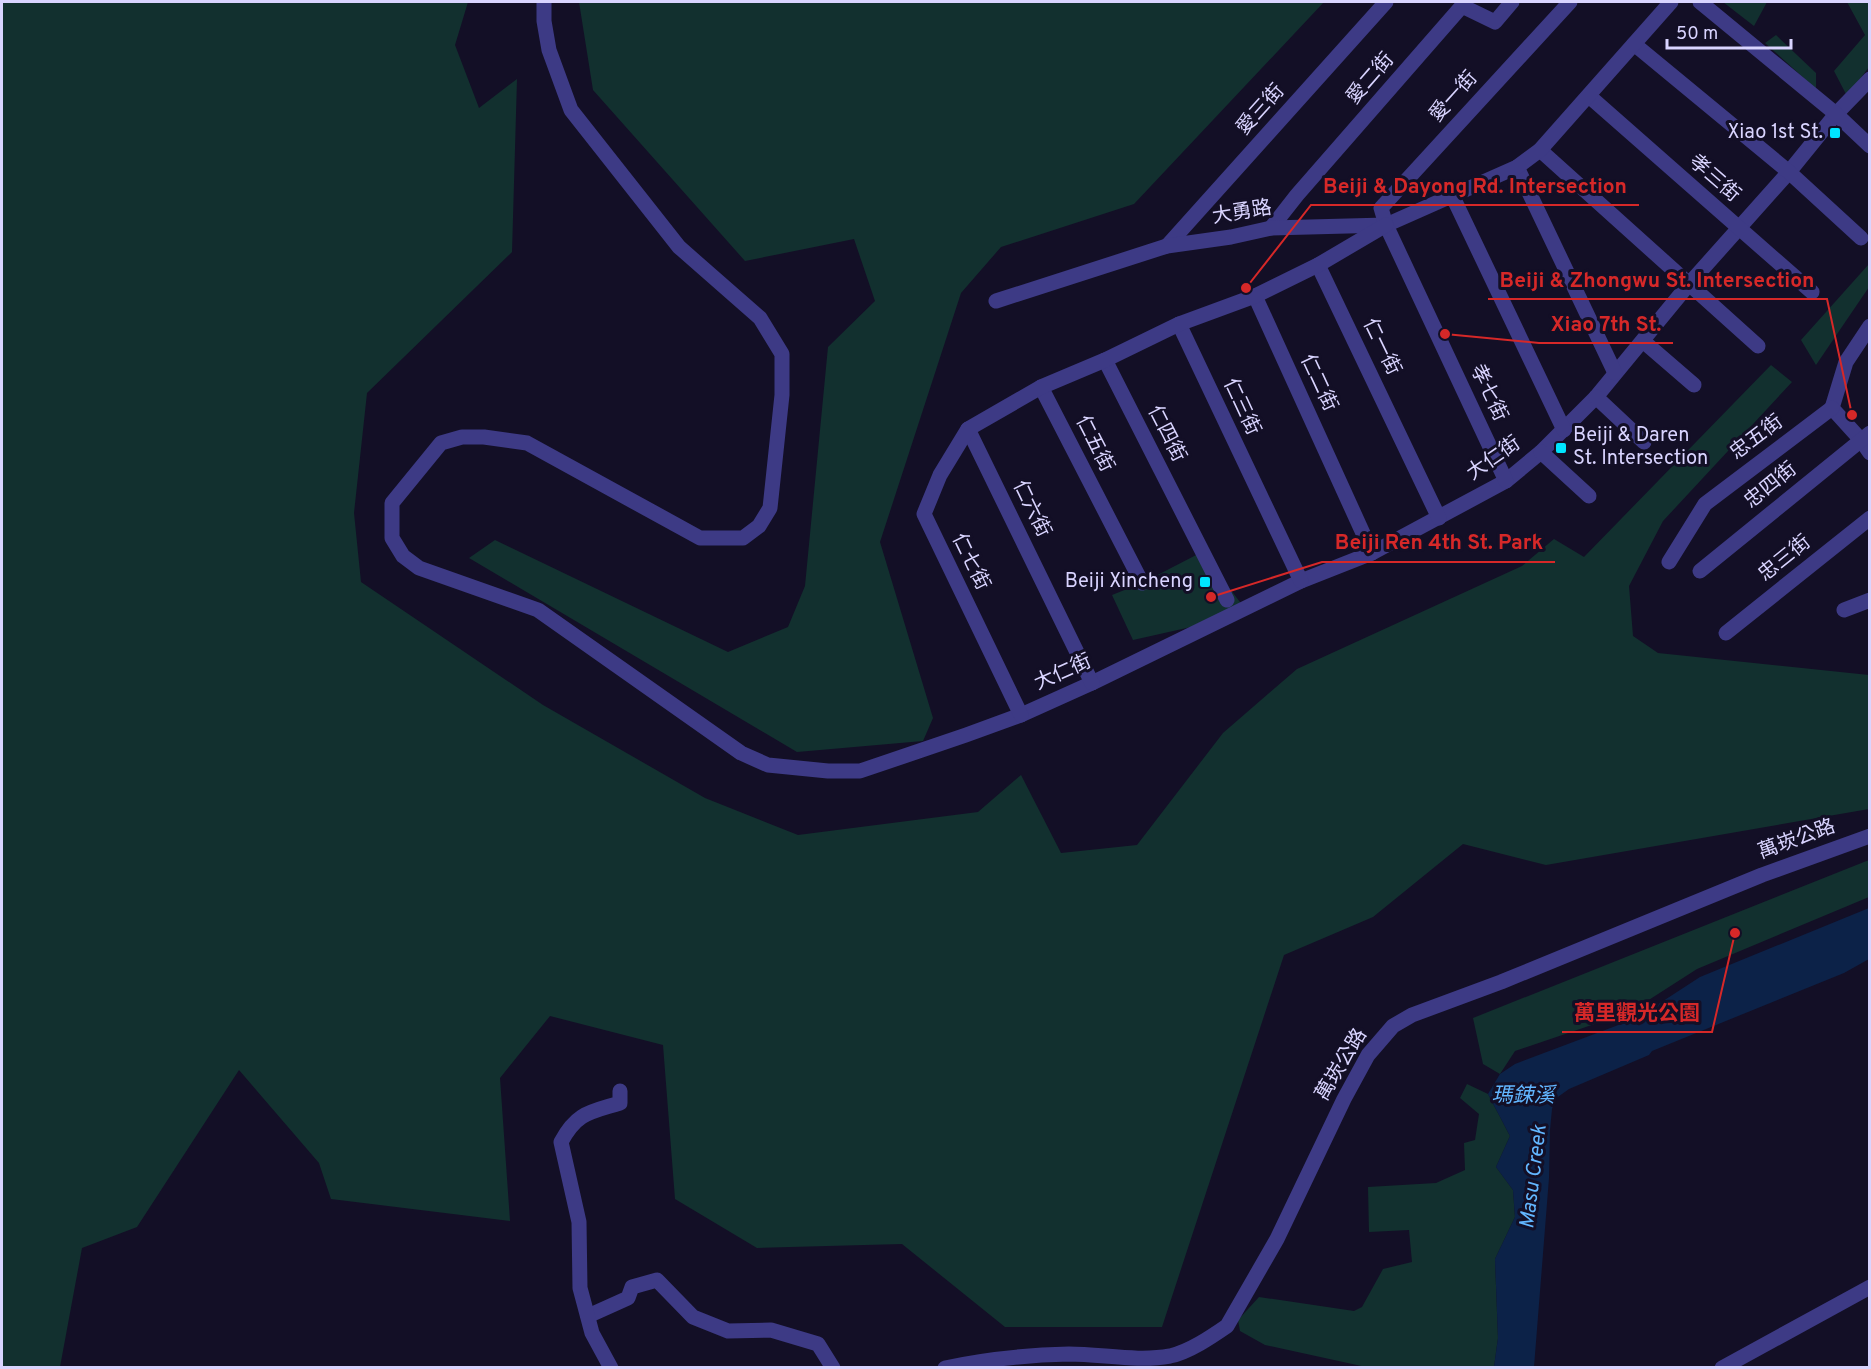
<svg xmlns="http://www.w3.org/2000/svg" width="1871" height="1369" font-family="Overpass,'Noto Sans TC',sans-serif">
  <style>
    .green { fill: #12302f }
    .water { fill: #0c2248 }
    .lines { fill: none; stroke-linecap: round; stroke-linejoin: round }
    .minor { stroke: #3d3a85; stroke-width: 15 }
    .poi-dot { fill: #00e5ff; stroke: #130f26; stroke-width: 2 }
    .labels { text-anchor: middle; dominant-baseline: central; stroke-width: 6; stroke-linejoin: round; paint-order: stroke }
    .street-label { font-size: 20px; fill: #d9d4ff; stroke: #130f26 }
    .poi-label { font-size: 20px; fill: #d9d4ff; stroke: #130f26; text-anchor: end }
    .water-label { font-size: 21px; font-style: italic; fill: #62b6ff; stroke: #130f26 }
    .leader { fill: none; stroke: #d62828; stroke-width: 2 }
    .callout-dot { fill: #d62828; stroke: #130f26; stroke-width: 2 }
    .callout-label { font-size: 21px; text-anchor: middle; font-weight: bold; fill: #d62828; stroke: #130f26; stroke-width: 6; stroke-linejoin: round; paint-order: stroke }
  </style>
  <rect width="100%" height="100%" fill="#130f26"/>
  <g class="green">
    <path d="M2,2H468L455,45L479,108L517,79L512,252L367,393L354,513L361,582L543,705L705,798L798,835L978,812L1021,775L1061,853L1137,845L1223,733L1297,669L1522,566L1554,539L1584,557L1771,365L1792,382L1663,521L1629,586L1633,636L1658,653L1869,675V809L1546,865L1463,844L1373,917L1284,955L1162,1327H1005L902,1244L757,1248L675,1199L663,1045L550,1016L500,1078L510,1221L331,1199L319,1163L239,1070L137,1227L82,1248L60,1367H2Z"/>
    <path d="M579,2H1324L1134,204L1001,247L961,293L880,542L933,718L923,741L797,752L469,558L495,540L728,652L788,627L805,586L828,347L875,301L854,239L745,261L593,90Z"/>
    <path d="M1723,2H1767L1754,26Z"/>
    <path d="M1847,2H1869V67L1847,96L1834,71L1865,35Z"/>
    <path d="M1776,35L1816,73V89L1765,43Z"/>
    <path d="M1869,264V287L1816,365L1801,340Z"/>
    <path d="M1202,552L1249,614L1133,640L1112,595L1142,583Z"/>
    <path d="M1869,860V897L1697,969L1630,1012L1515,1051L1500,1074L1483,1064L1473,1018Z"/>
    <path d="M1467,1084L1488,1094L1510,1136L1496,1167L1513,1190L1515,1217L1495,1259L1498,1338L1494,1367H1366L1265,1345L1240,1331L1238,1320L1259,1297L1354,1311L1362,1307L1383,1269L1412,1262L1409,1230L1369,1232L1368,1187L1436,1183L1465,1170L1464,1143L1475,1140L1479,1114L1460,1098Z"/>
  </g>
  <path class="water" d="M1869,908V959L1844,973L1652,1051L1649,1055L1569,1089L1555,1099L1552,1109L1550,1130L1549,1178L1534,1367H1494L1498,1338L1495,1259L1515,1217L1513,1190L1496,1167L1510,1136L1488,1094L1500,1074L1515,1064L1637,1018L1700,977Z"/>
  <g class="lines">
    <g class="minor">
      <path d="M544,2V21L549,50L571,110L679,247L760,318L782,354V395L770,508L759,526L743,538H700L527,443L484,437H462L441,443L392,503V538L403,556L419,568L538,610L741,753L768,765L828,771H860L966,735L1021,715L1092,683L1301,581L1372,553L1506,481L1541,452L1596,397L1689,284L1789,172L1836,114L1870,79"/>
      <path d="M1700,2L1836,114L1870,146"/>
      <path d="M1634,44L1789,172L1861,238"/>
      <path d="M1589,96L1812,292"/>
      <path d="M1540,150L1758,346"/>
      <path d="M1517,167L1615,373"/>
      <path d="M1452,195L1564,430"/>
      <path d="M1271,228L1297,195L1462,6L1495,22L1512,2"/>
      <path d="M1167,246L1386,2"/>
      <path d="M1318,265L1439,518"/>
      <path d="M1255,296L1372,553"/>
      <path d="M996,301L1167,246L1231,237L1271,228L1386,225L1517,167L1540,150L1671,2"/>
      <path d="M1179,324L1301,581"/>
      <path d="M1870,326L1846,362L1832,408L1861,440L1870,453"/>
      <path d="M1643,341L1694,385"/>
      <path d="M1105,360L1227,600"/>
      <path d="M1041,387L1142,583"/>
      <path d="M1596,397L1644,442"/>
      <path d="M968,429L1092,683"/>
      <path d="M1541,452L1589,496"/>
      <path d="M1506,481L1386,225L1381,208L1570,2"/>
      <path d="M1669,562L1705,504L1832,408"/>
      <path d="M1700,571L1870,433"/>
      <path d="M1844,610L1870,600"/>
      <path d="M1726,633L1870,518"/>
      <path d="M1021,715L924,514L940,475L968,429L1041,387L1105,360L1179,324L1255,296L1318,265L1386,225"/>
      <path d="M588,1316L628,1298L632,1287L657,1280L693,1317L728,1331L771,1330L818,1344L833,1368"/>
      <path d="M611,1368L592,1333L580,1288L579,1222L561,1142C577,1112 591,1112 620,1103V1091"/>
      <path d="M945,1368C986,1359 1028,1355 1069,1354C1102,1354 1137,1362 1170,1356C1189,1352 1211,1337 1227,1326L1277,1239L1344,1099L1368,1055L1393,1026L1412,1015L1501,982L1762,875L1870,836"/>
      <path d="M1722,1368L1870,1287"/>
    </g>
  </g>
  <g class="poi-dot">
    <rect x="1829" y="127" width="12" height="12" rx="3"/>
    <rect x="1555" y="442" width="12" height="12" rx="3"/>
    <rect x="1199" y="576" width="12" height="12" rx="3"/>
  </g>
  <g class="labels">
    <g class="street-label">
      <text transform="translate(1371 79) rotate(-49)">愛二街</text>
      <text transform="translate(1454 97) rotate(-48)">愛一街</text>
      <text transform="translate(1261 110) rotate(-48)">愛三街</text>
      <text transform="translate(1714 179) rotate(41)">孝三街</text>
      <text transform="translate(1242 213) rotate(-9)">大勇路</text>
      <text transform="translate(1381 347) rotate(64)">仁一街</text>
      <text transform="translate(1318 383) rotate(65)">仁二街</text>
      <text transform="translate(1488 393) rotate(65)">孝七街</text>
      <text transform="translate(1241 407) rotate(65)">仁三街</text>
      <text transform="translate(1166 434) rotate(63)">仁四街</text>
      <text transform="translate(1757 438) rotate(-37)">忠五街</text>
      <text transform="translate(1094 444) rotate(63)">仁五街</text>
      <text transform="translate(1494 459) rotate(-35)">大仁街</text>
      <text transform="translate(1771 486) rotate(-39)">忠四街</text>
      <text transform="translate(1031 509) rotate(64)">仁六街</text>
      <text transform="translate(1785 559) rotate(-39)">忠三街</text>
      <text transform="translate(970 562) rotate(64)">仁七街</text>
      <text transform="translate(1063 673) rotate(-24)">大仁街</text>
      <text transform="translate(1797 840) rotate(-20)">萬崁公路</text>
      <text transform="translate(1342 1065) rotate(-59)">萬崁公路</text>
    </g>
    <g class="poi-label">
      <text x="1823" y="133">Xiao 1st St.</text>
      <text x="1573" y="436" text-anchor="start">Beiji &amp; Daren<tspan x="1573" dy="23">St. Intersection</tspan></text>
      <text x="1193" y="582">Beiji Xincheng</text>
    </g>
    <g class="water-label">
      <text x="1523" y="1096">瑪鋉溪</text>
      <text transform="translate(1534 1177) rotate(-83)">Masu Creek</text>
    </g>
  </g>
  <path class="leader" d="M1246 288L1311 205H1639M1852 415L1827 299H1488M1445 334L1539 343H1673M1211 597L1322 562H1555M1735 933L1712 1032H1562"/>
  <g class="callout-dot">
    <circle cx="1246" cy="288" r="6"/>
    <circle cx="1852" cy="415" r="6"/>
    <circle cx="1445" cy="334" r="6"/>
    <circle cx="1211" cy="597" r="6"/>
    <circle cx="1735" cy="933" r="6"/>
  </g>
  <g class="callout-label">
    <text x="1475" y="193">Beiji &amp; Dayong Rd. Intersection</text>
    <text x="1657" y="287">Beiji &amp; Zhongwu St. Intersection</text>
    <text x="1606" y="331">Xiao 7th St.</text>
    <text x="1439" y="549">Beiji Ren 4th St. Park</text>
    <text x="1637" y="1020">萬里觀光公園</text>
  </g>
  <rect width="1871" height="1369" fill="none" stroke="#d9d4ff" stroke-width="6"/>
  <path d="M1667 39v9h124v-9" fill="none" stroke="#d9d4ff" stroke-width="3"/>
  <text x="1676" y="39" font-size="18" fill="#d9d4ff" stroke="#130f26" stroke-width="4.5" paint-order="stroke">50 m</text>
</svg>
